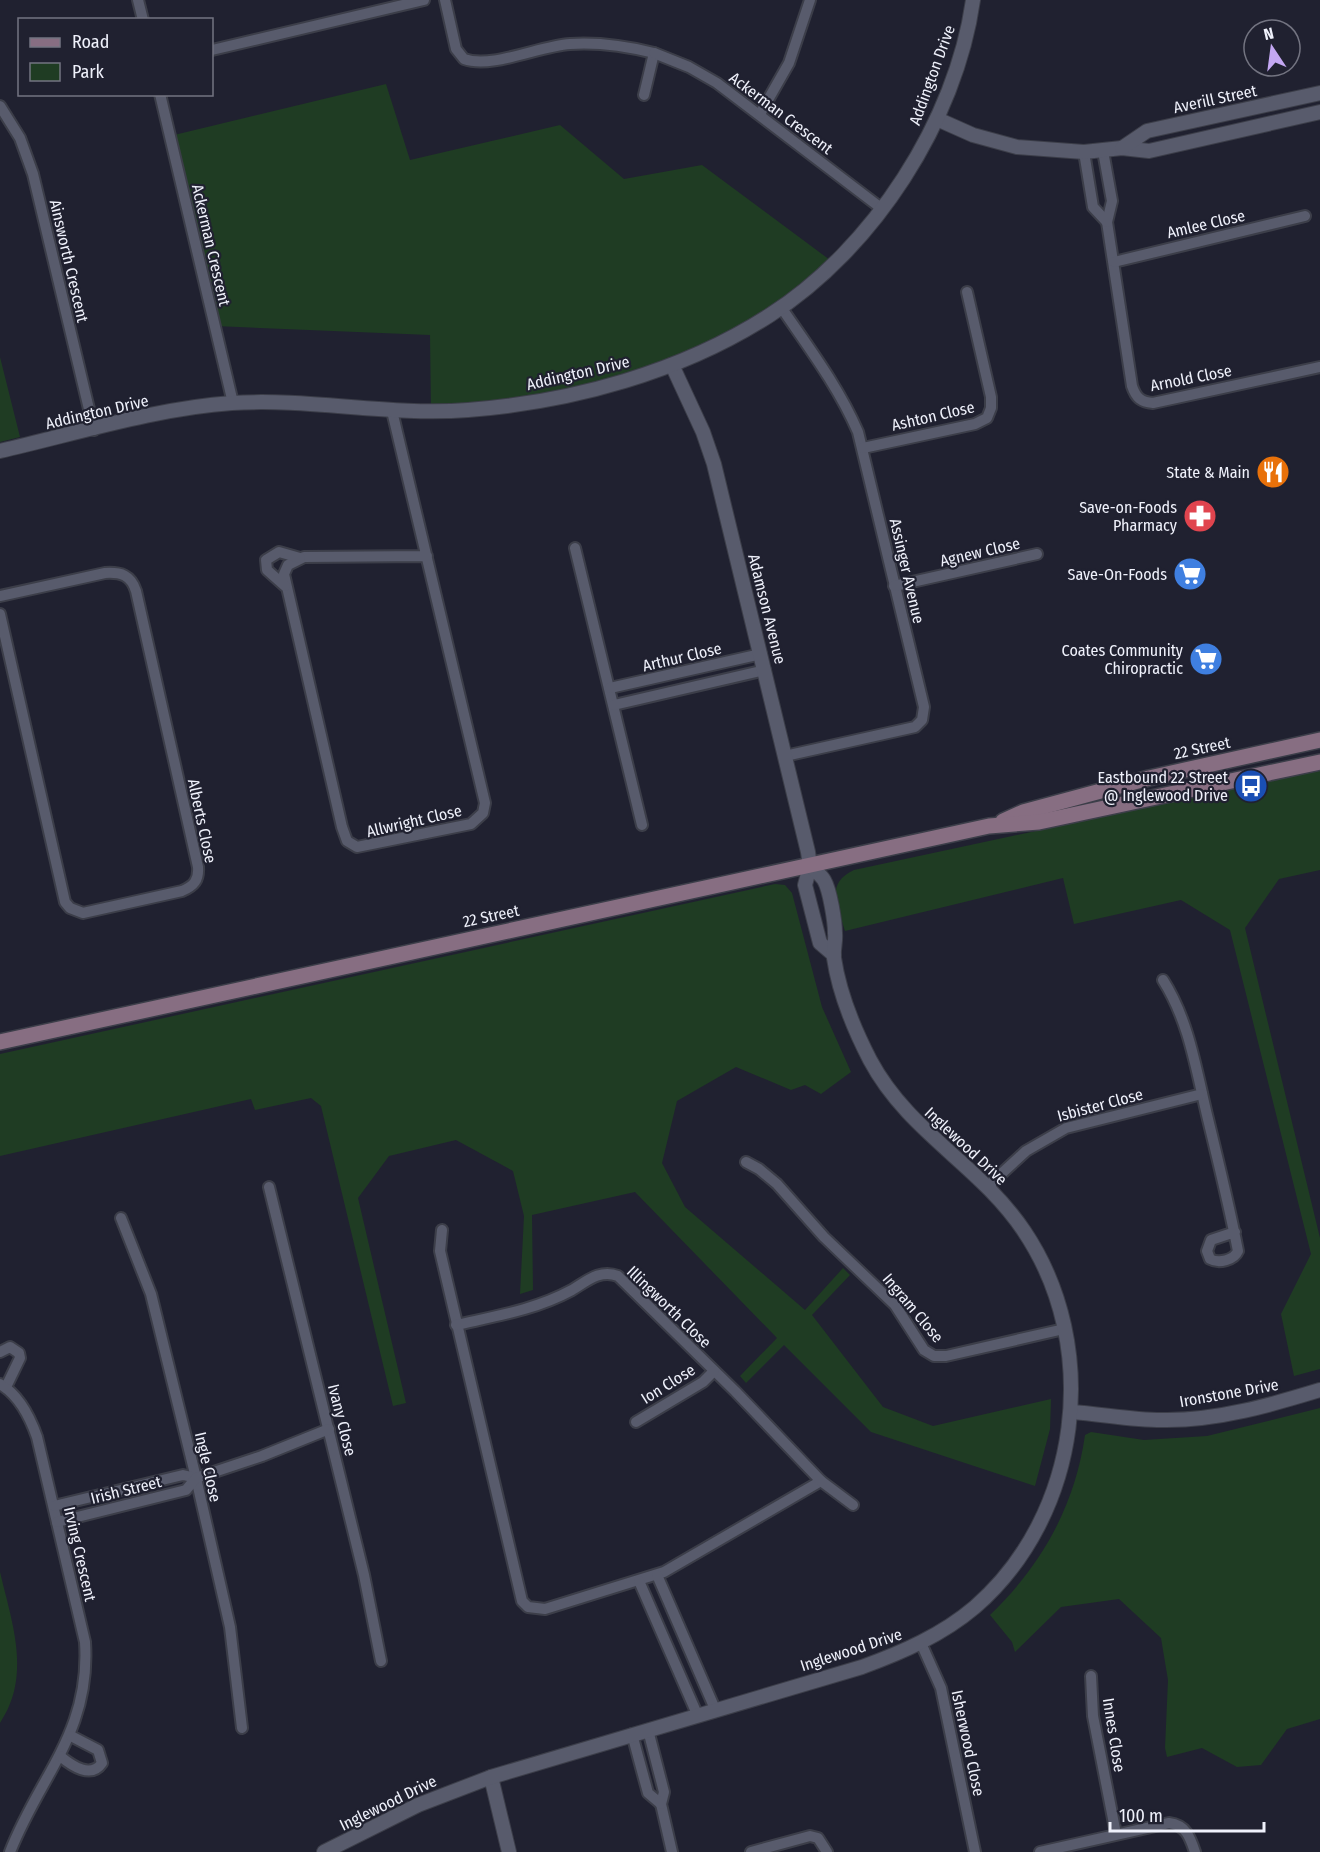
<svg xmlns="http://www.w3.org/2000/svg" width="1320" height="1852" font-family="'Fira Sans Condensed',sans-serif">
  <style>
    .green { fill: #1f3c23 }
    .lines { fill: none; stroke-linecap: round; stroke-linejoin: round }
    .minor-casing { stroke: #3c3e49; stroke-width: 14 }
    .tertiary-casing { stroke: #3c3e49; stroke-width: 16 }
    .secondary-casing { stroke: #3c3e49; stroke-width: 18 }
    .minor { stroke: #585b6c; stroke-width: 10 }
    .tertiary { stroke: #585b6c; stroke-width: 14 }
    .secondary { stroke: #876e82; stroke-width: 15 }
    .labels { text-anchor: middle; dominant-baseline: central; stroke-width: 4.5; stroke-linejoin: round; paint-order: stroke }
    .street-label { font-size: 16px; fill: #eff1fb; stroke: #202130 }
    .poi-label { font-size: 16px; fill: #eff1fb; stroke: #202130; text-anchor: end }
  </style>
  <rect width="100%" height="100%" fill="#202130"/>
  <g class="green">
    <path d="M386,84L410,160L560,125L624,179L702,165L834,263L734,336L596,388L431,412L430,335L215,326L170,136Z"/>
    <path d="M0,357L20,437L0,442Z"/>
    <path d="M1320,770V870L1279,879L1245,928L1320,1238V1369L1294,1376L1281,1314L1311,1254L1230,930L1181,900L1074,924L1063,878L845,931C838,906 824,884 854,870Z"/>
    <path d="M775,884L785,885L792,893L822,1007L851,1072L821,1094L805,1085L791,1090L736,1067L677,1101L662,1163L685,1207L805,1310L843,1268L850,1275L812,1315L883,1407L933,1426L1051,1399L1050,1429L1035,1486L871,1432L784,1345L746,1383L740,1376L777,1338L635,1192L532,1215L533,1290L520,1294L524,1216L513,1171L456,1140L389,1156L358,1198L406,1403L393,1406L321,1106L311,1098L255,1110L251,1099L0,1156V1054Z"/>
    <path d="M1320,1408V1719L1287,1729L1261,1765L1237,1767L1202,1748L1167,1757L1165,1748L1168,1680L1161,1638L1119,1599L1061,1607L1015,1652L1012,1642L990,1615C1041,1566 1075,1506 1085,1435L1091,1432L1144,1440L1207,1436Z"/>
    <path d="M0,1572C12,1623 32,1676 0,1723Z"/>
  </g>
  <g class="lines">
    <defs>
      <g id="minor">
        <path d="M138,0L143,20"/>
        <path d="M445,0L456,49L464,59C492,69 539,46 570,44C599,42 626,46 654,53L644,95"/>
        <path d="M212,50L424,0"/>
        <path d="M654,53L689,67L717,83L881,208"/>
        <path d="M160,94L233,403"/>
        <path d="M0,106L20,138L33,174L94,430"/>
        <path d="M760,114L789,63L810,0"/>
        <path d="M1103,151L1112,201L1107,222L1132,386C1136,398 1141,402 1153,403L1320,367"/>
        <path d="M1084,152L1093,207L1107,222"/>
        <path d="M1114,262L1305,216"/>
        <path d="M781,307C809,348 838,386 858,432L924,707L922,720L915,727L785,756"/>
        <path d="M392,411L485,803L483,813L471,824L357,847L347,841L342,827L284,574L288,565L304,557L427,556"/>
        <path d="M863,448L975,424L987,418L991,408V397L967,292"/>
        <path d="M575,548L642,825"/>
        <path d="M285,586L267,570L266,560L279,552L300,558"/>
        <path d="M894,586L1037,554"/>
        <path d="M0,596L105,573C121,572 131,575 136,591L198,867C199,880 194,886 182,891L83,913L70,908L65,902L0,614"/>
        <path d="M610,688L761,654"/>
        <path d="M614,705L765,670"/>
        <path d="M1163,980C1189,1021 1196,1069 1207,1115C1218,1160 1229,1205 1238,1251C1234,1260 1219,1264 1210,1259L1207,1251L1211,1240L1235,1232"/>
        <path d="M746,1162L759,1169L777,1184L824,1237L895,1305L924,1350L934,1356H946L1064,1329"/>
        <path d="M988,1186L1026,1151L1066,1128L1202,1094"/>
        <path d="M269,1187L364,1575L381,1661"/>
        <path d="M121,1218L151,1294L196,1478L230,1627L242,1728"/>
        <path d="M442,1230L440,1251L522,1601L528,1607L545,1609L664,1572L821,1481"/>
        <path d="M456,1325C496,1316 535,1310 572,1290C587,1281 600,1269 618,1276L735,1391L821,1481L853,1505"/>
        <path d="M0,1352L10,1347L19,1353L20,1358L6,1387"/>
        <path d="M0,1384C19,1395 30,1417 37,1437L85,1642C91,1732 40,1775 10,1852"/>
        <path d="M636,1422L703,1382L714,1371"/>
        <path d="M54,1506L183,1475L196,1478"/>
        <path d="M57,1522L186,1490L196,1478L262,1456L329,1429"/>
        <path d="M657,1575L715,1709"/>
        <path d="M639,1581L697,1714"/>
        <path d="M921,1643L941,1688L975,1852"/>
        <path d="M1091,1676L1093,1716L1116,1834"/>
        <path d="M648,1730L664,1792L661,1804L672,1852"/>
        <path d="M632,1734L648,1793L661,1804"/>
        <path d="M60,1756C72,1766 91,1779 102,1763L98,1750L71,1736"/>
        <path d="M751,1852L810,1836L818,1838L827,1852"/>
        <path d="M1040,1852L1169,1823C1186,1825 1190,1837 1195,1852"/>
      </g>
      <g id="tertiary">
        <path d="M937,119L973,135L1017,147L1084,152L1122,148L1149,151L1320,112"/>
        <path d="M1122,148L1147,131L1320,93"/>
        <path d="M672,365L703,432L714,464L808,852L810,866L805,885L820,943L834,955"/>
        <path d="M0,451C74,434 157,408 232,403C311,398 389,416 468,410C572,402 682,372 770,315C873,249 956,121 973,0"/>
        <path d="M1071,1412C1103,1414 1135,1421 1167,1420C1219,1420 1271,1405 1320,1390"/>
        <path d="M491,1777L509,1852"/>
        <path d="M324,1852L418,1805L491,1777L862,1667C903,1652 942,1635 975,1607C1081,1515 1102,1347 1024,1231C979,1164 909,1133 870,1060C854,1029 839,992 834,958C833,950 836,941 835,933C835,922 830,890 824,880C821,875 815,871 810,866"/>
      </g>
      <g id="secondary">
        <path d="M1003,821L1023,812L1149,778L1320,740"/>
        <path d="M0,1042L989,826L1039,822L1320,762"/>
      </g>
    </defs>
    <use href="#minor" class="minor-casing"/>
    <use href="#tertiary" class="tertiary-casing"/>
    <use href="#secondary" class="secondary-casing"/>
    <use href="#minor" class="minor"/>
    <use href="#tertiary" class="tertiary"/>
    <use href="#secondary" class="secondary"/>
  </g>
  <defs>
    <symbol id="restaurant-disc" viewBox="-11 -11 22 22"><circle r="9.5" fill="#e8710a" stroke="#202130"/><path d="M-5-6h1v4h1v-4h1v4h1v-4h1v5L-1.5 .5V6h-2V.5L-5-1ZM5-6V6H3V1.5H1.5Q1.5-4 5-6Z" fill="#fff"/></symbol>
    <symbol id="pharmacy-disc" viewBox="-11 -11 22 22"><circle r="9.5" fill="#e0444e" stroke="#202130"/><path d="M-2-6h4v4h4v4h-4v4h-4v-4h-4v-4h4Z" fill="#fff"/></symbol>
    <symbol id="supermarket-disc" viewBox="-11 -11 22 22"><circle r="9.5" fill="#3f7fe0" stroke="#202130"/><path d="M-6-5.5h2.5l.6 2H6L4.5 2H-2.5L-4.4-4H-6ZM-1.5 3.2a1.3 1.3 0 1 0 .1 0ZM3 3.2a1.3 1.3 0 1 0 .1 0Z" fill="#fff"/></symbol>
    <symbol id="bus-disc" viewBox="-11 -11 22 22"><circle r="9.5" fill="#1a4fb4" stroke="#202130"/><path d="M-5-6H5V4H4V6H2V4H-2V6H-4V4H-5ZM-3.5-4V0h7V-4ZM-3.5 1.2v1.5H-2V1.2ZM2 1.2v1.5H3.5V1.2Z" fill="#fff"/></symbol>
  </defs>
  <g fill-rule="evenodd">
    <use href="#restaurant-disc" x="1254" y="453" width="38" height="38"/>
    <use href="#pharmacy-disc" x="1181" y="497" width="38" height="38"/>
    <use href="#supermarket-disc" x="1171" y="555" width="38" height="38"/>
    <use href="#supermarket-disc" x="1187" y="640" width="38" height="38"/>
    <use href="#bus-disc" x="1232" y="767" width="38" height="38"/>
  </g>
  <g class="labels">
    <g class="street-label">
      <text transform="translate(932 75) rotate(-70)">Addington Drive</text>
      <text transform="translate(1215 99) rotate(-12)">Averill Street</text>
      <text transform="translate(781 113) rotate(37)">Ackerman Crescent</text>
      <text transform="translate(1206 224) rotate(-13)">Amlee Close</text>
      <text transform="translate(211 245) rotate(77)">Ackerman Crescent</text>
      <text transform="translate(69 261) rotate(77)">Ainsworth Crescent</text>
      <text transform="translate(578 373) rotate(-13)">Addington Drive</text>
      <text transform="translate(1191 378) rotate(-11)">Arnold Close</text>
      <text transform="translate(97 412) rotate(-13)">Addington Drive</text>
      <text transform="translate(933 416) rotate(-13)">Ashton Close</text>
      <text transform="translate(980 552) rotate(-13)">Agnew Close</text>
      <text transform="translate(907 571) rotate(77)">Assinger Avenue</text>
      <text transform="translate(767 609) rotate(76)">Adamson Avenue</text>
      <text transform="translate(682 657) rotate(-13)">Arthur Close</text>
      <text transform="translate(1202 748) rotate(-12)">22 Street</text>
      <text transform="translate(202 821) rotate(78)">Alberts Close</text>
      <text transform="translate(414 821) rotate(-13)">Allwright Close</text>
      <text transform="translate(491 916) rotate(-12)">22 Street</text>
      <text transform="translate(1100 1105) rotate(-15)">Isbister Close</text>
      <text transform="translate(966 1146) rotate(43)">Inglewood Drive</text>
      <text transform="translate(669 1307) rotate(44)">Illingworth Close</text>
      <text transform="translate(913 1308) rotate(50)">Ingram Close</text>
      <text transform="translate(668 1384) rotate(-32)">Ion Close</text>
      <text transform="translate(1229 1393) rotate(-10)">Ironstone Drive</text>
      <text transform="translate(342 1420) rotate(76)">Ivany Close</text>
      <text transform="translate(208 1467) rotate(77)">Ingle Close</text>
      <text transform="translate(126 1490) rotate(-14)">Irish Street</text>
      <text transform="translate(80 1554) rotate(77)">Irving Crescent</text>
      <text transform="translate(851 1650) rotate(-18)">Inglewood Drive</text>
      <text transform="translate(1114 1735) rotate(81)">Innes Close</text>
      <text transform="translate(968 1743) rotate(78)">Isherwood Close</text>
      <text transform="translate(388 1803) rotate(-26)">Inglewood Drive</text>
    </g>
    <g class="poi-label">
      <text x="1250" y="472">State &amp; Main</text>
      <text x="1177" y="507">Save-on-Foods<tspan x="1177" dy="18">Pharmacy</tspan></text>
      <text x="1167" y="574">Save-On-Foods</text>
      <text x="1183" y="650">Coates Community<tspan x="1183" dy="18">Chiropractic</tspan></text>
      <text x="1228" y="777">Eastbound 22 Street<tspan x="1228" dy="18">@ Inglewood Drive</tspan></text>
    </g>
  </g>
  <rect x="18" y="18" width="195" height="78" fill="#202130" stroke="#737481" stroke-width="1.5"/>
  <rect x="30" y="38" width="30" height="9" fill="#876e82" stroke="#737481" stroke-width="1.5"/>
  <text x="72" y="48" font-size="18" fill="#eff1fb">Road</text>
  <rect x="30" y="63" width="30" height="18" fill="#1f3c23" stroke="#737481" stroke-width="1.5"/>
  <text x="72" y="78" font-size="18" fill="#eff1fb">Park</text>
  <g transform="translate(1272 48) rotate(347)"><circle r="28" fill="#202130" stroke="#737481" stroke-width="1.5"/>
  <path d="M0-4.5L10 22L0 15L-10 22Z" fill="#c3a7f2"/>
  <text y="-9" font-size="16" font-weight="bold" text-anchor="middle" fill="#eff1fb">N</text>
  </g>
  <path d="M1110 1822v9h154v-9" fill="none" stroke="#eff1fb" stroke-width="3"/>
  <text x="1119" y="1822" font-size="18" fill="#eff1fb" stroke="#202130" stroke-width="4.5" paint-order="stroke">100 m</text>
</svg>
